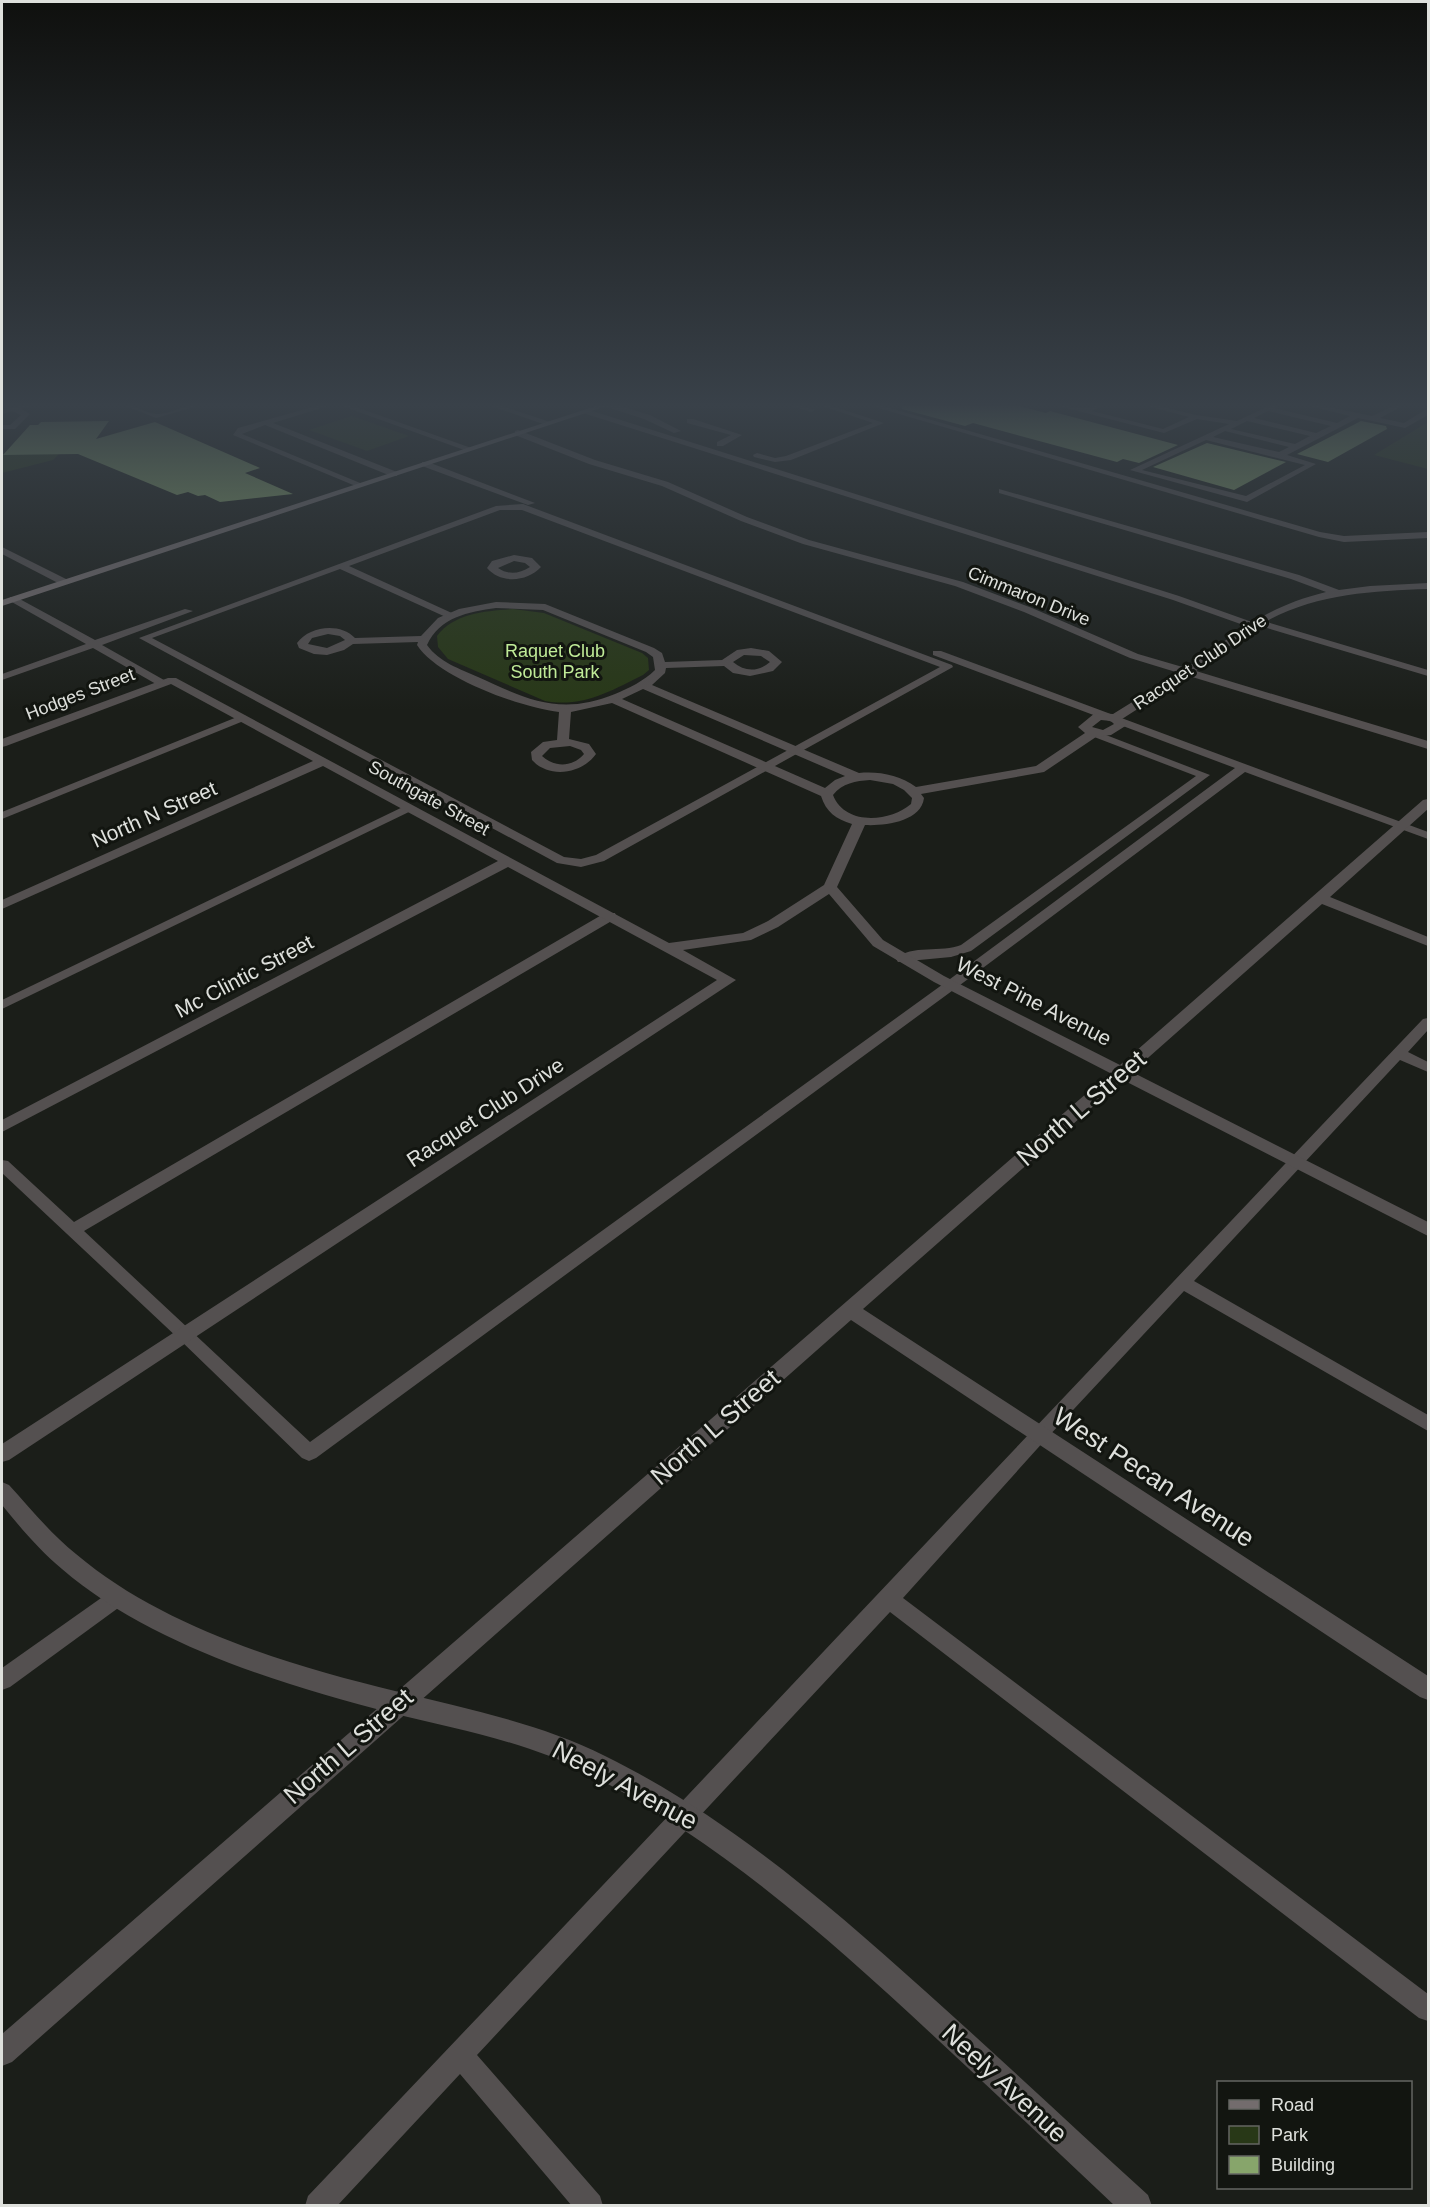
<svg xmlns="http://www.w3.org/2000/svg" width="1430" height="2207" font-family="Arial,sans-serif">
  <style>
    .green { fill: #283817 }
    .building { fill: #87a56b }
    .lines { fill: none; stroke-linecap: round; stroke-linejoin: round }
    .service { fill: #545050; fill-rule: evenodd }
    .minor { fill: #545050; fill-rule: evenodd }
    .tertiary { fill: #545050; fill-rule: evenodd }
    .secondary { fill: #736c6d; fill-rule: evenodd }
    .labels { text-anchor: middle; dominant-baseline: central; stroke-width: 6; stroke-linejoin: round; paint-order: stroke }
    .far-street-label { font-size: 18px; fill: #dee0dc; stroke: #121510 }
    .far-park-label { font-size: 18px; fill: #c0eb98; stroke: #121510 }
    .street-label { font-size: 21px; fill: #dee0dc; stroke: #121510 }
    .near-street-label { font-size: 26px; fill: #dee0dc; stroke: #121510 }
  </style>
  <rect width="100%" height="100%" fill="#1b1e19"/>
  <g class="green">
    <path d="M352,416L409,436L367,451L309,430Z"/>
    <path d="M1428,422V469L1374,455Z"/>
    <path d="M59,454L53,460L2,473V455Z"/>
    <path d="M513,609L544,613L642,653L648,658L649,670L643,675C611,691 582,708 545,701L448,659L438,647L437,636C454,613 486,611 513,609Z"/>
  </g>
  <g class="building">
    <path d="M903,402H1019L1005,408L1015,405L1046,413L1050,411L1178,445L1139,463L1123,459L1117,462L973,423L965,426L902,409Z"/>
    <path d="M109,421L96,439L155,422L260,468L245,473L293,494L220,502L205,495L198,496L188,492L177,495L78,454L3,455L30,425H38L41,422Z"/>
    <path d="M1361,421L1386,426L1387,429L1328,462L1297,454Z"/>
    <path d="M1207,443L1286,462L1234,490L1153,467Z"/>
  </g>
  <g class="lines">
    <g class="service">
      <path d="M116,402C131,401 142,413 157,414C173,414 192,401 212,402L156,418Z"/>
      <path d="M330,402H341L273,423L397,472V476H391L265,425L242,434L365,485L358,487L233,435L238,428Z"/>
      <path d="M480,402H490L553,423L546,425Z"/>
      <path d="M607,402L650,415L681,431L674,433L644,419L604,406Z"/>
      <path d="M778,402H789L815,410L811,412Z"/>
      <path d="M811,402H820L884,423L791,460L775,462L754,457L753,455L757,453L775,458L786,456L873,423Z"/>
      <path d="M858,402H869L1320,532L1344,536L1428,532V538L1344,542L1319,537Z"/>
      <path d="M1043,402C1057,401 1068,407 1082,408C1090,409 1100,402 1109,402L1092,411L1163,429L1189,417L1132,402H1143L1196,415L1237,421L1277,402H1286L1274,408L1337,423L1350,416L1293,402H1305L1372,416L1402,402H1410L1380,418L1404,423L1425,410H1428V415L1405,428L1358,418L1287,455L1316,464L1247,502L1130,470L1229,424L1197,419L1164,433ZM1268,411L1331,426L1316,433L1254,418ZM1247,421L1310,436L1295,444L1231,429ZM1225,431L1289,447L1279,452L1213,437ZM1206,440L1305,465L1246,496L1142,470Z"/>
      <path d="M12,407H18L30,414L15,429H2V425H10L21,415L12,411Z"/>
      <path d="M586,409L1179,596L1252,622L1260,620L1428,670V676L1257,625L1249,627L1173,600L583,413Z"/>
      <path d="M687,419H693L742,435L723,446H717V442L731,435L687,423Z"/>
      <path d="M422,462H428L535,503L528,505L422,466Z"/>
      <path d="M523,504L952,665L953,667L604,861L581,867L557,863L139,638L496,506ZM500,510H522L940,667L596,855L581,859L564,857L152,638L340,569L448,618H454V614L349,566Z"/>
      <path d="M10,597H16L95,640L185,609L193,611L102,645L164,680V684H156L93,648L2,680V674L86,644L10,601Z"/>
      <path d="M933,651H941L1428,832V839L1245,772L956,988L316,1458L309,1461L302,1458L179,1339L2,1173V1160L8,1161L74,1222L605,913H615L616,916L615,919L84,1231L310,1442L946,982L1235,768L933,655Z"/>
      <path d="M242,715L246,716V720L2,819V812Z"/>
      <path d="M1093,730L1210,775L971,951L951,957L898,962L896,959C911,944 942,953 961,945L1196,776L1089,735V731Z"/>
      <path d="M409,804L415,808L413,810L2,1009V1000Z"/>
      <path d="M1428,1018V1030L1408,1052L1428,1062V1072L1400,1060L1194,1281L1428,1415V1431L1184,1291L1046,1439L903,1598L1428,1994V2021L1419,2018L890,1612L477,2055L600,2196L603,2206H572L460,2074L337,2206H305L308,2196C681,1804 1050,1410 1423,1019Z"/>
      <path d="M118,1588L125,1591L128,1597L125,1603L10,1687L2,1690V1668L111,1591Z"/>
    </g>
    <g class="minor">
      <path d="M34,402H46L2,414V410Z"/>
      <path d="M331,402H342L474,449L467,451Z"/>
      <path d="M518,430L595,460L668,482L747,517L809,540L963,582L1032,608L1138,654L1186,668C1238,633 1262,608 1326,592L1291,579L999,493V489L1299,575L1339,590L1370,586L1428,583V589C1370,591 1311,594 1260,625C1237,638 1218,656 1196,671L1428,741V749L1189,676L1122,719L1127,725L1111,735L1096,737L1044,772L921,794L924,798C921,822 884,826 865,825L837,887L883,940L944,976L1120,1065L1423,800L1428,799V809L1330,897L1428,937V946L1322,904L1132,1072L1428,1222V1236L1123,1080L863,1309L1428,1676V1700L1420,1697L851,1320L12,2062L2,2066V2034L1110,1073L934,982L873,946L829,894L778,927L751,940L683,950L736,980L9,1460L2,1462V1444L717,980L508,867L2,1132V1120L498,861L323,766L2,909V900L313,761L171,684L6,746L2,747V739L168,678H176L669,943L743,933L768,921L824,885L852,824C836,819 826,812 821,796L612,703L571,712L569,739L589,744L596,754C582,774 549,779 532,760L531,752L543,742L557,740L559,712C521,708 437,677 417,645L418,642L353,644L344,650L327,655L314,654L299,648L297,643C309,626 340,622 355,638L421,636L438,618L459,609L496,602L545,604L654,648L662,653L665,662L722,660L737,650L751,648L769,651L782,662L773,671L750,676L733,673L724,666L666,668L665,673L652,685L859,773C878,771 900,775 916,787L1036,766L1085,733L1078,727L1095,713L1113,714L1179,673L1130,658L1024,612L955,586L803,544L741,521L662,486L589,464L515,435V431ZM496,608L543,610L646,652L653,657L655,670C644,681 629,688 615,694C561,716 528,700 478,677C460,669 439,662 427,645C440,617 468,612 496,608ZM328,634L340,636L345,640L327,648L308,644L312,638ZM744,655L761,656L770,662C758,672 745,672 733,662ZM643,689L845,776L835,780L825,788L622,699ZM1101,720L1111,721L1114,724L1103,730L1092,727ZM570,746L581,750L584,754C573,767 555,768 542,756L550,748ZM870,780L893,784L904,790L912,798L911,804C890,822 845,826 833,795C842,783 856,781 870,780Z"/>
      <path d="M514,555L532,558L541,567C527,582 501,584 487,568L492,561ZM514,561L525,563L530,567C519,574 508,575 498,568Z"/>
    </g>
    <g class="tertiary">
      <path d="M2,547L68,580L69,582L60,584L2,554Z"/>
      <path d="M2,1482L9,1485C31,1509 51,1534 76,1554C162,1627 288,1665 395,1691C467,1709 539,1723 605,1756C725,1815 826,1902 925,1991C1000,2058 1073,2127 1148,2195L1152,2206H1115C1056,2150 997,2095 938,2040C831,1940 722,1843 591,1775C529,1742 460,1730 392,1713C282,1685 149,1644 62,1569C39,1550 20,1527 2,1505Z"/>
    </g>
    <path class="secondary" d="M608,402H619L2,606V600Z"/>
  </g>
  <linearGradient id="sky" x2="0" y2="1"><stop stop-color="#0f100e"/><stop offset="0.57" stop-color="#394149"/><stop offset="1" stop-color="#394149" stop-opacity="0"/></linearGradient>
  <rect width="1430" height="711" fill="url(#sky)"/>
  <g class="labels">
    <g class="far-street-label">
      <text transform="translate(1029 596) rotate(22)">Cimmaron Drive</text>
      <text transform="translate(1200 662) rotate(-34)">Racquet Club Drive</text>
      <text transform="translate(80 694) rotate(-21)">Hodges Street</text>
      <text transform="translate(429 798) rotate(29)">Southgate Street</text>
    </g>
    <g class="far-park-label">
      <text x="555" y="651">Raquet Club<tspan x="555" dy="21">South Park</tspan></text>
    </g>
    <g class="street-label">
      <text transform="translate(154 814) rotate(-24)">North N Street</text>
      <text transform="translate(244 976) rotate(-28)">Mc Clintic Street</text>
      <text transform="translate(1034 1001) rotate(27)">West Pine Avenue</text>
      <text transform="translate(485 1112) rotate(-33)">Racquet Club Drive</text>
    </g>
    <g class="near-street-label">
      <text transform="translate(1081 1108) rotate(-41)">North L Street</text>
      <text transform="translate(715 1427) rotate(-41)">North L Street</text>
      <text transform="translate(1154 1477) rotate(33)">West Pecan Avenue</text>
      <text transform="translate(348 1746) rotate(-41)">North L Street</text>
      <text transform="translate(625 1785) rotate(28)">Neely Avenue</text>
      <text transform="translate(1005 2083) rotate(43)">Neely Avenue</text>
    </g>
  </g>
  <rect width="1430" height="2207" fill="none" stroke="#dee0dc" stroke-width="6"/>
  <rect x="1217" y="2081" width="195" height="108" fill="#121510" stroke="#646662" stroke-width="1.5"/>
  <rect x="1229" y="2100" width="30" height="9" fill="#736c6d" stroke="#646662" stroke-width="1.5"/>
  <text x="1271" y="2111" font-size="18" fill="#dee0dc">Road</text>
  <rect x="1229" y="2126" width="30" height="18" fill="#283817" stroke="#646662" stroke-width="1.5"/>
  <text x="1271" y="2141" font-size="18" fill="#dee0dc">Park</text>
  <rect x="1229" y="2156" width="30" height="18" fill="#87a56b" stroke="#646662" stroke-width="1.5"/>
  <text x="1271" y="2171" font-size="18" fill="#dee0dc">Building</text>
</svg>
